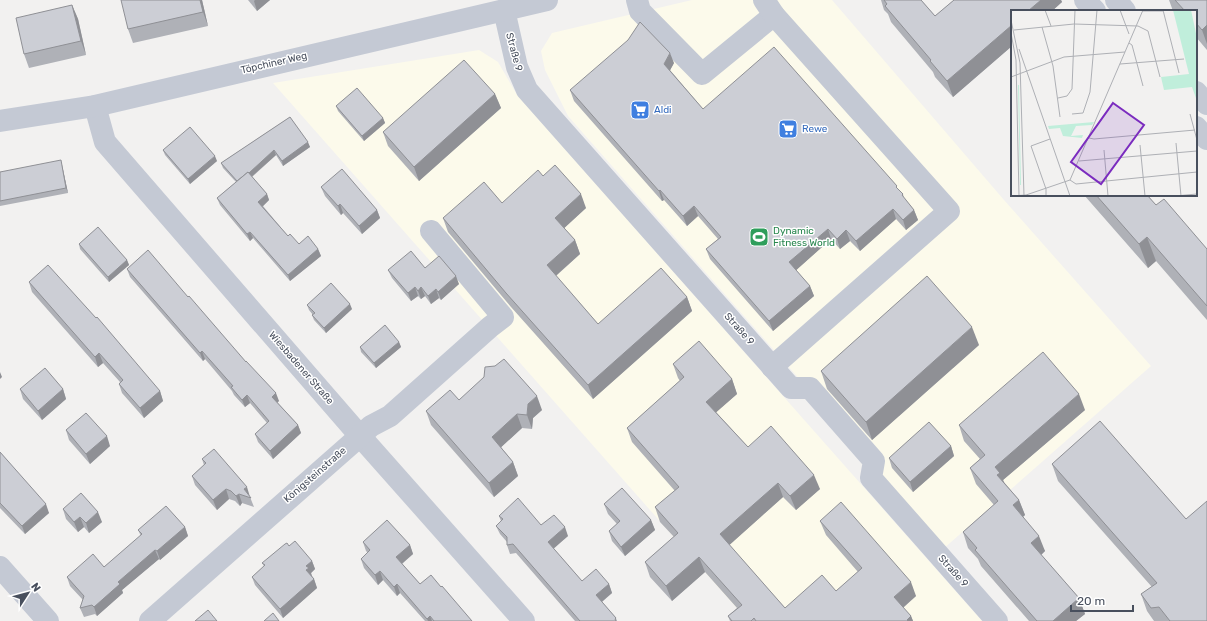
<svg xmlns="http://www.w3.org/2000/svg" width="1207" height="621" font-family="Rubik,sans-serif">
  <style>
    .commercial { fill: #fcfaeb }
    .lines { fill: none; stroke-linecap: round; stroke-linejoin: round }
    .minor { stroke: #c4c9d4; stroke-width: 22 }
    .wall { fill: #afb1b7 }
    .shaded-wall { fill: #8f9095 }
    .building { fill: #ccced5; stroke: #8f9095 }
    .labels { text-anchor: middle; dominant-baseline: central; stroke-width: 3; stroke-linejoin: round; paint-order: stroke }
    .street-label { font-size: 10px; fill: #484f5d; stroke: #fff }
    .shop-label { font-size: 10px; fill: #366cbe; stroke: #fff; text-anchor: start }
    .leisure-label { font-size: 10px; fill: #27864d; stroke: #fff; text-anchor: start }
    .inset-road { fill: none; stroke: #aeb0b5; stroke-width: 1 }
    .view { fill: #7b2cbf; fill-opacity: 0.15; stroke: #7b2cbf; stroke-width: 2 }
    .inset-edge { fill: none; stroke: #484f5d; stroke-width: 2 }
  </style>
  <rect width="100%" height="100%" fill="#f2f1f0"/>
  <g class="commercial">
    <path d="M692,0H832L1004,200L1151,366L942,550L802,382L568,116L545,70L541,51L552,33Z"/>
    <path d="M479,50L498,62L517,95L982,621H748L273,83Z"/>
  </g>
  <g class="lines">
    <g class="minor">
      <path d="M637,0L640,11L702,74L774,15"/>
      <path d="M764,0L774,15L949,211L772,367"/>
      <path d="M1085,0L1095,11"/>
      <path d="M1116,0L1125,11"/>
      <path d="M504,10L517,67L527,90L791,388H810L874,461L871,478L997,621"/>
      <path d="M1196,92L1207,104"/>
      <path d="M95,106L105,142L360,436L524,621"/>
      <path d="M0,121L95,106L547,0"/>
      <path d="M1196,127L1207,139"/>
      <path d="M0,567L48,621"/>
      <path d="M150,621L351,444L371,426L390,416L490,327L503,317L431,231"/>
    </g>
  </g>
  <g class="wall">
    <path d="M202,0L208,26L133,43L128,29Z"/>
    <path d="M248,0H270L257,11Z"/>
    <path d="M881,0H921L935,16L954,0H1061L1062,2L1052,11H1012V46L953,97L935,77L933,72L891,22L888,14L884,10Z"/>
    <path d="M1169,0H1207V50L1196,37V11H1173Z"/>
    <path d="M72,5L78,19L86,55L29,68L24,54Z"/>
    <path d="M674,63L670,70L703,109L898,189L903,194L904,198L914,210L918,220L906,230L896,219L860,251L850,241L840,249L831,239L796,270L810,286L814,296L773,331L710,259L706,249L718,239L698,216L687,226L664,200L662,201L574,101L570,90Z"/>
    <path d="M495,94L501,108L419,181L388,146L383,132Z"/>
    <path d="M336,106L383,118L385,123L364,141L338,111Z"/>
    <path d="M290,117L310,147L283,166L276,155L252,177L267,194L269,200L263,206L288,236L299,244L318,249L321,256L290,281L253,238L250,241L220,205L217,198L236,182L223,168L221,163Z"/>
    <path d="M163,150L217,161L190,184L165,155Z"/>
    <path d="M62,165L68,193L0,206V172Z"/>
    <path d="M543,176L586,208L564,228L575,240L580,254L556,276L598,324L687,297L692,311L593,399L511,307L448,232L443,218L502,203Z"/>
    <path d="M321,187L377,210L380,218L362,234L343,213L341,215L325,196Z"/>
    <path d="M1084,195H1147L1156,205L1207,249V320L1156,261L1148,268Z"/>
    <path d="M79,244L127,260L129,265L109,282L80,249Z"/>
    <path d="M425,268L459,284L441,300L439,298L431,304L425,296L421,299L418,296L411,301L392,278L388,270Z"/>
    <path d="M127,269L279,401L277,402L298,425L301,433L273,459L258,442L255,434L267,423L250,403L245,407L234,395L232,391L205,359L203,361L130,277Z"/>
    <path d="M29,282L160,391L163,401L144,418L122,393L119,384L120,382L103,363L98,367L32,292Z"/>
    <path d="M307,305L352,309L326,333L314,320L312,315H313L309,310Z"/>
    <path d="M399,342L401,347L376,368L361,352L360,347Z"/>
    <path d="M979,345L872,440L827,389L821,371Z"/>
    <path d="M673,364L732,379L737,394L716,412L748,447L820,489L796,510L783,497L729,545L785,608L836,591L858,572L826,535L820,521L916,596L903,608L911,616L913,621H730L728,616L737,608L705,572L672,601L650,577L645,562L674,537L660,522L655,507L675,491L632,442L627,428L680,381L678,378Z"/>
    <path d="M20,389H63L66,399L42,420L23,399Z"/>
    <path d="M459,400L542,410L533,418L532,429L522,428L501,447L513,462L518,476L494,497L431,425L426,411Z"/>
    <path d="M1085,410L1003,480L1004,482L1019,500L1025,515L1023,517L1045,551L1041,555L1079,598L1085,614L1076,621H1029L981,566L978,559L968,548L963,532L994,505L976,484L970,468L980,459L964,441L959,425Z"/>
    <path d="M66,430L110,446L90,464L69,440Z"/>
    <path d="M951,446L954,456L913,492L892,468L889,458Z"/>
    <path d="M0,452L49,513L25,534L0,508Z"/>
    <path d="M202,459L250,497L254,507L242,503L240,506L235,501L229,499L217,510L195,485L192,476L204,465Z"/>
    <path d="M1052,464L1186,519L1207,621H1154L1147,611L1141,594L1152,587L1058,481Z"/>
    <path d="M604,504L651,520L655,530L625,556L612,541L609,531L617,524L608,514Z"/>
    <path d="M63,509L102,522L89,533L84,527L78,532L66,519Z"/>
    <path d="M499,516L541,525L568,536L553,548L582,581L609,584L612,593L602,602L616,618L617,621H575L516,553L510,554L507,545V542L500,534L496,526L501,521Z"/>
    <path d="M185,527L188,536L160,560L159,559L122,590L123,593L97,616L95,614L84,617L80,608L83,600L70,586L67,577L104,567L141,536L138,530Z"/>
    <path d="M363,542L410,545L413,554L402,564L420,584L441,587L472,621H425L400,593L397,596L383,580L378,585L364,568L361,559L368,553L366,551Z"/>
    <path d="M312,561L315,569L311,573L312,576L314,579L317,588L283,618L255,585L252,577L264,566L262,563Z"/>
  </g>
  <g class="shaded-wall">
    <path d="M200,0H202L208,26L203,12Z"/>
    <path d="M255,0H270L257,11L254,1Z"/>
    <path d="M1041,0H1061L1062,2L1052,11H1028Z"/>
    <path d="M72,5L78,19L86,55L81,41Z"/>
    <path d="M1012,25V46L953,97L947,81Z"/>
    <path d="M1207,25V44L1202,30Z"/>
    <path d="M670,53L674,63L668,74L664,64Z"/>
    <path d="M495,94L501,108L419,181L414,167Z"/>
    <path d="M383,118L385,123L364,141L362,136Z"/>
    <path d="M308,142L310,147L283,166L282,161Z"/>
    <path d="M274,150L276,155L240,187L238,182Z"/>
    <path d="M215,156L217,161L190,184L188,179Z"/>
    <path d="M61,160L62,165L68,193L66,188Z"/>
    <path d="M660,190L664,200L662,201L659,191Z"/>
    <path d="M267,194L269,200L261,208L258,202Z"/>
    <path d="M581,194L586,208L560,232L555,218Z"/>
    <path d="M340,204L343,213L341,215L338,206Z"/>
    <path d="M694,206L698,216L687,226L683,216Z"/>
    <path d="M893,209L896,219L860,251L856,241Z"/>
    <path d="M377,210L380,218L362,234L359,226Z"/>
    <path d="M914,210L918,220L906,230L903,220Z"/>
    <path d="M828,229L831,239L793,273L789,262Z"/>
    <path d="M846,230L850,241L840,249L837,239Z"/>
    <path d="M250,232L253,238L250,241L247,234Z"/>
    <path d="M1147,237L1156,261L1148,268L1139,244Z"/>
    <path d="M575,240L580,254L552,279L547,265Z"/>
    <path d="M318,249L321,256L290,281L288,275Z"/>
    <path d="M127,260L129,265L109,282L108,277Z"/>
    <path d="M456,276L459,284L441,300L438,292Z"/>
    <path d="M810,286L814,296L773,331L769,321Z"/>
    <path d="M415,287L418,296L411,301L408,293Z"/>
    <path d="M421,287L425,296L421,299L418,291Z"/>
    <path d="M436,289L439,298L431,304L428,296Z"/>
    <path d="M687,297L692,311L593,399L588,385Z"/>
    <path d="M350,304L352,309L326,333L324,328Z"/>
    <path d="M972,327L979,345L872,440L866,422Z"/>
    <path d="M399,342L401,347L376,368L374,363Z"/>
    <path d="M202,351L205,359L203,361L200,353Z"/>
    <path d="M99,353L103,363L98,367L95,357Z"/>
    <path d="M0,372L2,377L0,379Z"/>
    <path d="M732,379L737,394L712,416L706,402Z"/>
    <path d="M63,389L66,399L42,420L38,411Z"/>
    <path d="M160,391L163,401L144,418L140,408Z"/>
    <path d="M276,393L279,401L275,405L272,397Z"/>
    <path d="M1079,394L1085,410L1003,480L1006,488L997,475L995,467Z"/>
    <path d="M247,395L250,403L245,407L242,400Z"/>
    <path d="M537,396L542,410L533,418L532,429L527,415L528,404Z"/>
    <path d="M517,414L522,428L497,451L492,437Z"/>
    <path d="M298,425L301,433L273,459L270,451Z"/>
    <path d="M107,436L110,446L90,464L86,454Z"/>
    <path d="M951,446L954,456L913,492L910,482Z"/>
    <path d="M513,462L518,476L494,497L489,483Z"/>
    <path d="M814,475L820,489L796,510L790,496Z"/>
    <path d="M778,483L783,497L725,549L720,534Z"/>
    <path d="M247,487L250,497L244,489Z"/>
    <path d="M226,489L229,499L217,510L213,500Z"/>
    <path d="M239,494L242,503L240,506L236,496Z"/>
    <path d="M1019,500L1025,515L1018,521L1013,505Z"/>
    <path d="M46,504L49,513L25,534L22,526Z"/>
    <path d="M98,512L102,522L89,533L86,523Z"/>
    <path d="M80,517L84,527L78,532L74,522Z"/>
    <path d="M651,520L655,530L625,556L621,547Z"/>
    <path d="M185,527L188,536L160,560L157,551Z"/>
    <path d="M565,527L568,536L551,551L548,542Z"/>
    <path d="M1039,536L1045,551L1037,559L1031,543Z"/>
    <path d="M410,545L413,554L399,566L396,557Z"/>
    <path d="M155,550L159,559L122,590L123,593L97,616L94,607L118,582Z"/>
    <path d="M699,557L705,572L672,601L666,586Z"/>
    <path d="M312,561L315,569L311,573L312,577L306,570V566Z"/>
    <path d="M380,571L383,580L378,585L375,575Z"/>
    <path d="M314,579L317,588L283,618L280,609Z"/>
    <path d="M911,582L916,596L899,611L894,597Z"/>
    <path d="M397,584L400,593L397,596L394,587Z"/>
    <path d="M609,584L612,593L599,604L596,595Z"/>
    <path d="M1079,598L1085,614L1076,621H1053Z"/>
    <path d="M430,616L432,621H428L427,619Z"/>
    <path d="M911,616L913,621H907V620Z"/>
  </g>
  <g class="building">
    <path d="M121,0H200L203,12L128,29Z"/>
    <path d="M884,0H921L935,16L954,0H1041L1028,11H1012V25L947,81L930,61L931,60L885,6L887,4Z"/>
    <path d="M1175,0H1207V25L1202,30L1196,23V11H1185Z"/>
    <path d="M72,5L81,41L24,54L16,18Z"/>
    <path d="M640,22L670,53L664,64L703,109L774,47L897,186L896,187L903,194L902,195L914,210L903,220L893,209L856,241L846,230L837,239L828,229L789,262L810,286L769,321L706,249L721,237L694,206L683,216L660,190L659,191L570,90L628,40Z"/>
    <path d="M464,60L495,94L414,167L383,132Z"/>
    <path d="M357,88L383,118L362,136L336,106Z"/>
    <path d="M290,117L308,142L282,161L274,150L249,173L248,172L237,181L221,163Z"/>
    <path d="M190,127L215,156L188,179L163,150Z"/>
    <path d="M61,160L66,188L0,201V172Z"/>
    <path d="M555,165L581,194L555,218L575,240L547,265L598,324L661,268L687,297L588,385L506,293L443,218L484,182L502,203L538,170L543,176Z"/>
    <path d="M342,169L377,210L359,226L340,204L338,206L321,187Z"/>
    <path d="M248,172L267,194L258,202L288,236L290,234L299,244L308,236L318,249L288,275L250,232L247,234L217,198Z"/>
    <path d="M1096,195H1147L1156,205L1164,199L1207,249V306L1147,237L1139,244Z"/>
    <path d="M98,227L127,260L108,277L79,244Z"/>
    <path d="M148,250L188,297L189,296L246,362V361L276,393L272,397L298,425L270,451L255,434L269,421L247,395L242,400L231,387L233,386L202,351L200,353L127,269Z"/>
    <path d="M411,251L425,268L439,256L456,276L438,292L436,289L428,296L421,287L418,291L415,287L408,293L388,270Z"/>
    <path d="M48,265L96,318L97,317L160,391L140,408L119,384L123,380L99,353L95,357L29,282Z"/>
    <path d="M927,276L972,327L866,422L821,371Z"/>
    <path d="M331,283L350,304L324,328L312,315L315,313L307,305Z"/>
    <path d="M385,325L399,342L374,363L360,347Z"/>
    <path d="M699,341L732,379L706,402L748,447L771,426L814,475L790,496L778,483L720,534L785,608L822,575L836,591L862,568L820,521L841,502L911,582L894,597L911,616L907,620L908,621H756L754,618L751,621H732L728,616L742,605L699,557L666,586L645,562L678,533L655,507L679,487L627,428L684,377L673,364Z"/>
    <path d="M1043,352L1079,394L995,467L1000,473L997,475L1019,500L1013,505L1039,536L1031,543L1079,598L1053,621H1037L975,550L977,548L963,532L998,501L970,468L985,455L959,425Z"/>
    <path d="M504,359L537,396L528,404L527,415L517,414L492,437L513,462L489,483L426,411L450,390L459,400L484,377L485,367L495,366Z"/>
    <path d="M45,368L63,389L38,411L20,389Z"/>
    <path d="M86,413L107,436L86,454L66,430Z"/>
    <path d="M1100,421L1186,519L1207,501V621H1170L1159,607L1151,608L1141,594L1157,583L1052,464Z"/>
    <path d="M929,422L951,446L910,482L889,458Z"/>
    <path d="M214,449L247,487L244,489L251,498L239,494L236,496L231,491L226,489L213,500L192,476L206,463L202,459Z"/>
    <path d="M0,452L46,504L22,526L0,503Z"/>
    <path d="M622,488L651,520L621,547L609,531L620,521L604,504Z"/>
    <path d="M81,493L98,512L86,523L80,517L74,522L63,509Z"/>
    <path d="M518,498L541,525L554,515L565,527L548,542L582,581L596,569L609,584L596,595L616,618L615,619L616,621H580L513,544L507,545V537L496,526L503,519L499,516Z"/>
    <path d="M166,506L185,527L157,551L155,550L118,582L120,584L94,607L92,605L80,608L84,596L67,577L93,554L104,567L142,534L138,530Z"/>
    <path d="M387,520L410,545L396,557L420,584L431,575L441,587L442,586L472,621H434L430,616L427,619L397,584L394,587L380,571L375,575L361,559L370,550L363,542Z"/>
    <path d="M295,541L312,561L306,566L309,568L306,570L314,579L280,609L252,577L265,565L262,563L285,544L287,543L289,546Z"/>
    <path d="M208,610L217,621H195Z"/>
    <path d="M273,613L279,621H264Z"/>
  </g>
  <defs>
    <symbol id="supermarket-square" viewBox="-11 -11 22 22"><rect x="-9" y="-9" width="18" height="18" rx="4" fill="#3f7fe0" stroke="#fff"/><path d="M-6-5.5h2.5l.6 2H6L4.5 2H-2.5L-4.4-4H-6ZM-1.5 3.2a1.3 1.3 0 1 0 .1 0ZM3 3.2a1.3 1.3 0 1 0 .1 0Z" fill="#fff"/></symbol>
    <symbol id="stadium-square" viewBox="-11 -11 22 22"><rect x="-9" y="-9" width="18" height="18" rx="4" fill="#2e9e5b" stroke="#fff"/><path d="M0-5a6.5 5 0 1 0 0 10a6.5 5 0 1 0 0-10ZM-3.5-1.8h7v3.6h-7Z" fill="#fff"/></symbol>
  </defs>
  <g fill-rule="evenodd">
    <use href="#supermarket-square" x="629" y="99" width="22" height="22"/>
    <use href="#supermarket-square" x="777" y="118" width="22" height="22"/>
    <use href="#stadium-square" x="748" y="226" width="22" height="22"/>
  </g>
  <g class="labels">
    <g class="street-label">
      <text transform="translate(514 52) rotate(75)">Straße 9</text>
      <text transform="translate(274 63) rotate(-13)">Töpchiner Weg</text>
      <text transform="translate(739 329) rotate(48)">Straße 9</text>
      <text transform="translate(301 368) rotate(49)">Wiesbadener Straße</text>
      <text transform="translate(315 475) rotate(-41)">Königsteinstraße</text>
      <text transform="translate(953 571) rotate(48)">Straße 9</text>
    </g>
    <g class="shop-label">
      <text x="654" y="110">Aldi</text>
      <text x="802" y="129">Rewe</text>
    </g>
    <g class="leisure-label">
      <text x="773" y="231">Dynamic<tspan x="773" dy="12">Fitness World</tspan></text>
    </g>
  </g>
  <g transform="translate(1011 10)">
    <rect width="186" height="186" fill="#f2f1f0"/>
    <path d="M162,0H180L186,28V91L181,77L153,80L150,67L178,64ZM7,75H8L10,175H9ZM83,112L81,115L65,116L60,126L72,125L71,128L52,126L49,118L38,119L37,116Z" fill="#c0eedb"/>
    <path class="inset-road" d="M34,0L40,16M109,0L118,24M152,0L168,63M131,1H152M0,10L9,53L13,186M31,17L42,56L49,107M3,20L63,14L127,16L137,21L149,67M0,23L5,50L8,186M118,33L121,35L132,76M8,39L59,186M109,54L173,49M0,67L53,47L114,42M47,88L56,86L61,79L64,0M61,104L72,103L79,82L86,0M179,104L186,130M78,128L83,129L184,120M165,133L170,186M129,135L134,186M93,140L97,186M68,151L186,141M59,170L65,174L186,162M0,186L15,185L59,170L132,0M35,186V179L20,136L39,129M164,186L186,184"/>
    <path class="view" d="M102,93L133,115L90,174L60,152Z"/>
    <rect width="186" height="186" class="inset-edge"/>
  </g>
  <g transform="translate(28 593) rotate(54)" stroke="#ffffff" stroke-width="3" paint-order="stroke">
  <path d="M0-3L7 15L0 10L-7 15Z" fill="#484f5d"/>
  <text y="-6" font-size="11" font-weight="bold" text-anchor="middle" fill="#484f5d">N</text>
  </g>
  <path d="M1071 605v6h62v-6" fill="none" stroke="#484f5d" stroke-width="2"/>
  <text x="1077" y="605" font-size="12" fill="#484f5d" stroke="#ffffff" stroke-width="3" paint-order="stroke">20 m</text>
</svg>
